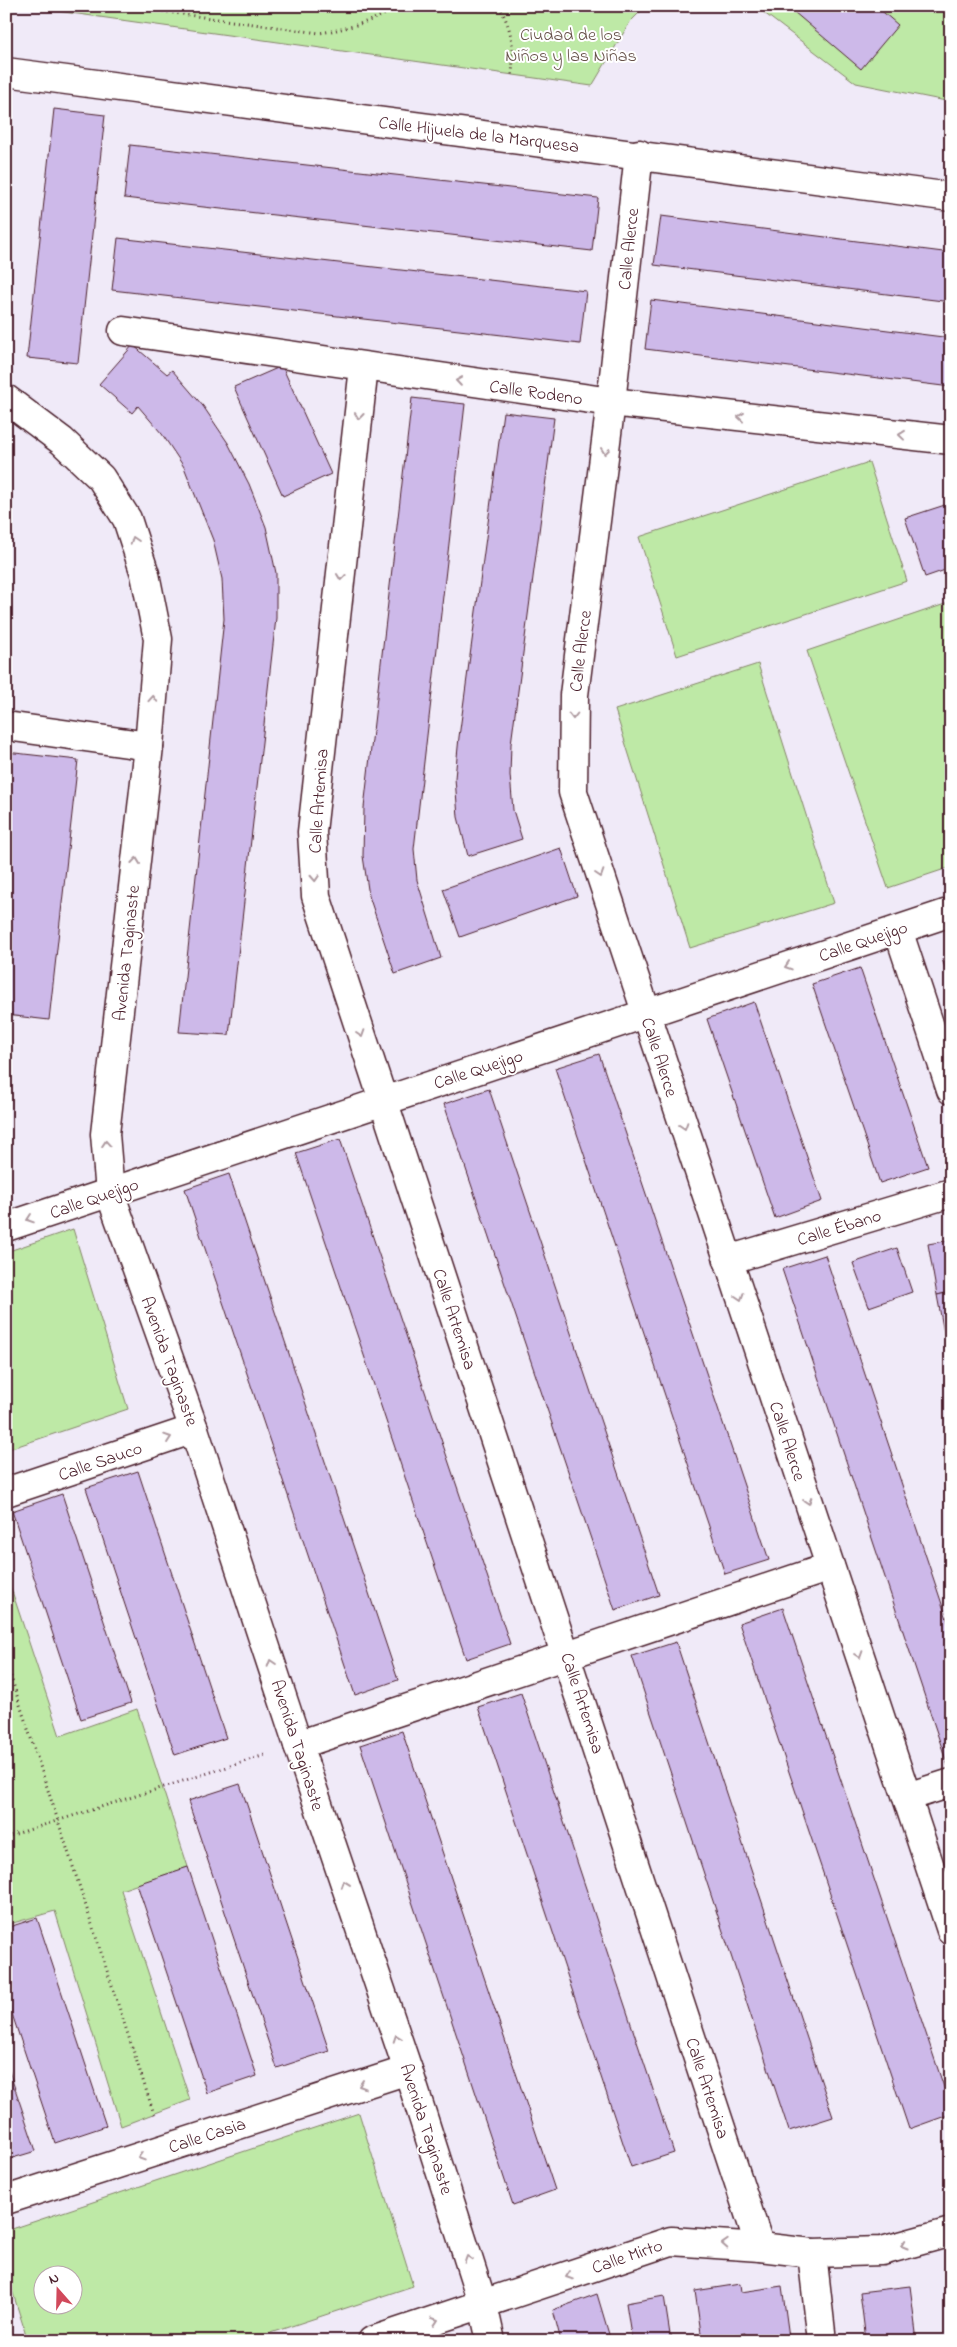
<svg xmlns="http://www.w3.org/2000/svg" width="957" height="2347" font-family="'Indie Flower',sans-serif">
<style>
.green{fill:#bee9a6;stroke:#848468;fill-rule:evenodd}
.building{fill:#cdb9e9;stroke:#4a1f2b}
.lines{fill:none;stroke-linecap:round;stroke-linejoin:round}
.minor-casing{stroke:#4a1f2b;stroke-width:31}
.path{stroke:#4a1f2b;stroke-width:3;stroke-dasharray:1 4;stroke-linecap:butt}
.minor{stroke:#fff;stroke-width:28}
.oneway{stroke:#ae9aa0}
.labels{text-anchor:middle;stroke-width:4;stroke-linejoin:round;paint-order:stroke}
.park-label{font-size:18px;fill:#67524a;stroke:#fff}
.street-label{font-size:18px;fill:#4a1f2b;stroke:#fff}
</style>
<rect width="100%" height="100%" fill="#f0eaf8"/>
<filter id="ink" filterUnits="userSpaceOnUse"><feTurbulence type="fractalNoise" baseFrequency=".02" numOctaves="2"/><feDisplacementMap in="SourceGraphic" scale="10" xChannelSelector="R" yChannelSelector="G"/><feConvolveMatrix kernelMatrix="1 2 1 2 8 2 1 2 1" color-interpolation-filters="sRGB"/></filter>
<g filter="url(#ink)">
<!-- green -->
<g class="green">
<path d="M21 6H646L630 22 592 86Z"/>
<path d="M755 6H951V102L856 83Z"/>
<path d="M869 462 907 581 677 656 639 537Z"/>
<path d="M951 602V867L888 888 807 651Z"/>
<path d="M758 664 834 903 690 948 615 710Z"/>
<path d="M73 1229 128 1409 6 1450V1252Z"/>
<path d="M6 1573 60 1736 137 1709 188 1867 121 1890 190 2100 121 2126 55 1911 6 1925Z"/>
<path d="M359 2113 413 2286 246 2341H28L6 2271V2231ZM72 2274V2304H42V2274Z"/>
</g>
<!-- building -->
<g class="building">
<path d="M787 6H876L898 25 861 69Z"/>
<path d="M54 109 105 115 78 363 27 358Z"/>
<path d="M130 145 598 198 592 251 124 198Z"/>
<path d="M661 216 951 253V302L654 265Z"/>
<path d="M118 238 586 291 580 344 112 290Z"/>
<path d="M651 300 951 338V387L645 349Z"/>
<path d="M133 345 167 374 172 370 203 406 228 443 249 484 266 527 276 573V618L229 1035 179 1032 224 619 222 579 213 540 184 467 162 434 138 406 132 413 99 384Z"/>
<path d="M282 366 331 474 283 496 234 387Z"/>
<path d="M412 398 465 404 414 849 417 880 441 958 395 974 369 896 363 856 364 808Z"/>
<path d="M503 412 554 418 511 744 510 775 513 810 522 839 468 856 458 817 455 778 459 737Z"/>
<path d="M951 503V568L925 577 905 518Z"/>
<path d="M6 752 78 760 49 1020 6 1015Z"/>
<path d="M561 848 577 896 460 937 443 889Z"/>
<path d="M951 956V985L942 959Z"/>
<path d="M860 968 928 1167 880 1183 812 984Z"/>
<path d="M754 1002 822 1201 775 1218 707 1019Z"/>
<path d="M599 1054 769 1560 725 1574 555 1068Z"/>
<path d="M489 1089 659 1595 615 1610 444 1104Z"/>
<path d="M340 1139 510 1644 466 1659 296 1153Z"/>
<path d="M229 1174 398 1680 355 1695 185 1189Z"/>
<path d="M951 1240V1292L937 1295 928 1244Z"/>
<path d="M897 1248 912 1292 869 1307 853 1263Z"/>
<path d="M825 1255 951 1631V1765L948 1766 782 1269Z"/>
<path d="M951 1292V1348L947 1349 937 1295Z"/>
<path d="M951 1348V1370L947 1349Z"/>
<path d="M138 1471 226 1738 175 1755 86 1488Z"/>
<path d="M62 1494 131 1703 81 1719 12 1511Z"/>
<path d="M783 1608 951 2108V2114L909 2129 739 1623Z"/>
<path d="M676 1642 833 2117 789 2131 632 1656Z"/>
<path d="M521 1693 674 2153 631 2167 478 1707Z"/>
<path d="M402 1731 555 2190 513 2205 360 1745Z"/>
<path d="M240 1784 329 2051 277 2068 188 1801Z"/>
<path d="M188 1867 257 2076 207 2093 137 1884Z"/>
<path d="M37 1918 106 2126 55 2143 6 1996V1928Z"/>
<path d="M6 2062 36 2151 6 2160Z"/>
<path d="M951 2263V2279L946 2265Z"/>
<path d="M740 2284 741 2292 782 2286 789 2337 746 2341 745 2333 702 2340 695 2291Z"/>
<path d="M910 2286 917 2341H866L860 2292Z"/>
<path d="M597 2294 611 2341H561L553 2310Z"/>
<path d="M664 2296 671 2341H632L626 2303Z"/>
</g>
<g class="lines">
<defs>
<g id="minor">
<path d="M6 72 951 197"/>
<path d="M639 154 611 402 574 695 573 792 951 1930"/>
<path d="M123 331 611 402 951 440"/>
<path d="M364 367 312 832 316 896 760 2247"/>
<path d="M6 399 62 441 101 478 127 519 145 574 158 639 149 746 105 1134 110 1193 194 1429 298 1745 408 2070 483 2305 491 2341"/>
<path d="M6 726 149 746"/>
<path d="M898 930 951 1090"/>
<path d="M6 1227 951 912"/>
<path d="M728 1260 951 1193"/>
<path d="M6 1492 194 1429"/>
<path d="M298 1745 830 1567"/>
<path d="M907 1797 951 1783"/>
<path d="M6 2200 408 2070"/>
<path d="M812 2253 822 2341"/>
<path d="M372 2341 671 2241 760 2247 812 2253 882 2251 951 2232"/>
</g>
</defs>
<!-- minor casing -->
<use href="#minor" class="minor-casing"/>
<!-- path -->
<g class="path">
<path d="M123 6 319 33C349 29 375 20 402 6"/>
<path d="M499 6C513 31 514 48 512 75"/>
<path d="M6 1662 155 2117"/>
<path d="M6 1837 265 1755"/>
</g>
<!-- minor -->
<use href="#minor" class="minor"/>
</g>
<!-- one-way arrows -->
<defs><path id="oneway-chevron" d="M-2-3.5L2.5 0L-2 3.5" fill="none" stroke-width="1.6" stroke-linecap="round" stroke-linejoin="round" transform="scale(1.25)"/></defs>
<g class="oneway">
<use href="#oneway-chevron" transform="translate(459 381) rotate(-172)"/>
<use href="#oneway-chevron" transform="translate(359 416) rotate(96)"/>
<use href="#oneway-chevron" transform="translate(741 417) rotate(-174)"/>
<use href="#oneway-chevron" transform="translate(902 435) rotate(-174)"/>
<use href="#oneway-chevron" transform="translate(605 451) rotate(97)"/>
<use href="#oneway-chevron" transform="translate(134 540) rotate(-108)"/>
<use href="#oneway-chevron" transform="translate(341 577) rotate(96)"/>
<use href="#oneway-chevron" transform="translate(153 699) rotate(-86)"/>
<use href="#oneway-chevron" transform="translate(573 716) rotate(90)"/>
<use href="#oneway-chevron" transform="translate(136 861) rotate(-84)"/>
<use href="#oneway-chevron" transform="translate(600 874) rotate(72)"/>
<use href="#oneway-chevron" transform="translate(315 878) rotate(87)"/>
<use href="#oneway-chevron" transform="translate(788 966) rotate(162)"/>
<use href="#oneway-chevron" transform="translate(361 1034) rotate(72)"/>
<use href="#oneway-chevron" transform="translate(684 1126) rotate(72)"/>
<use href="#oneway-chevron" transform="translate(106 1144) rotate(-94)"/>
<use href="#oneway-chevron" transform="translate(30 1219) rotate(161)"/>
<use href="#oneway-chevron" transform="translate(740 1297) rotate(72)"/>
<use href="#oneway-chevron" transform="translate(168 1438) rotate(-19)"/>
<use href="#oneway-chevron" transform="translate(808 1501) rotate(72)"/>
<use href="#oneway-chevron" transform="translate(859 1655) rotate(72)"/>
<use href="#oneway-chevron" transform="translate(271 1663) rotate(-108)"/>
<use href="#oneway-chevron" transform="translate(345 1884) rotate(-109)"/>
<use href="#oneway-chevron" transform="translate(397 2038) rotate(-109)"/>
<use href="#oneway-chevron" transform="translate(362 2085) rotate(162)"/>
<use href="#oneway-chevron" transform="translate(141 2157) rotate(162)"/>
<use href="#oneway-chevron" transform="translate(725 2244) rotate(-177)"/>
<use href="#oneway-chevron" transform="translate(904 2245) rotate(164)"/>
<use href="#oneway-chevron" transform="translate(468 2259) rotate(-108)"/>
<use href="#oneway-chevron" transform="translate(569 2276) rotate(161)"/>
<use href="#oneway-chevron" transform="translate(435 2321) rotate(-18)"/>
</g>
</g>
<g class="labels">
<!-- park labels -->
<g class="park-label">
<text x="571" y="40">Ciudad de los<tspan x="571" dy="21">Niños y las Niñas</tspan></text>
</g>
<!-- street labels -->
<g class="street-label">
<text transform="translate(479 134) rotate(7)" y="6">Calle Hijuela de la Marquesa</text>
<text transform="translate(628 249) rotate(-84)" y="6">Calle Alerce</text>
<text transform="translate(536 392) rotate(8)" y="6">Calle Rodeno</text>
<text transform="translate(580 651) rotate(-83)" y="6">Calle Alerce</text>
<text transform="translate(318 801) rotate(-86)" y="6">Calle Artemisa</text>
<text transform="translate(863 941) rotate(-19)" y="6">Calle Quejigo</text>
<text transform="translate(126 953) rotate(-84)" y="6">Avenida Taginaste</text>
<text transform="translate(660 1057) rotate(72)" y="6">Calle Alerce</text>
<text transform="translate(478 1069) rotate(-18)" y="6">Calle Quejigo</text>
<text transform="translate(94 1198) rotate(-19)" y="6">Calle Quejigo</text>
<text transform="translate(839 1227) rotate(-17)" y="6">Calle Ébano</text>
<text transform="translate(455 1319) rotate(72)" y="6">Calle Artemisa</text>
<text transform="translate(170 1361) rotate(70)" y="6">Avenida Taginaste</text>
<text transform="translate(788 1441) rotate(72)" y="6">Calle Alerce</text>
<text transform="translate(100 1461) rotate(-19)" y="6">Calle Sauco</text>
<text transform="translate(583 1703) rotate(72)" y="6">Calle Artemisa</text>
<text transform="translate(298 1745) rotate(72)" y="6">Avenida Taginaste</text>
<text transform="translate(708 2088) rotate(72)" y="6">Calle Artemisa</text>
<text transform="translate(427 2129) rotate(72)" y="6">Avenida Taginaste</text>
<text transform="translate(207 2135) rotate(-18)" y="6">Calle Casia</text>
<text transform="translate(627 2256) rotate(-19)" y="6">Calle Mirto</text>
</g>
</g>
<!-- margin -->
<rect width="957" height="2347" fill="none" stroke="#fff" stroke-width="25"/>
<rect x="12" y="12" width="932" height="2322" fill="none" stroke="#4a1f2b" stroke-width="2" filter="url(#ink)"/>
<!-- north arrow -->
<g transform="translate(58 2290) rotate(340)"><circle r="24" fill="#ffffff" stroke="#b7a5aa"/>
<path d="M0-4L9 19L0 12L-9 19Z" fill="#d1495b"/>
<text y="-8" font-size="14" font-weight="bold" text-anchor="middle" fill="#4a1f2b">N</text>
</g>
</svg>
